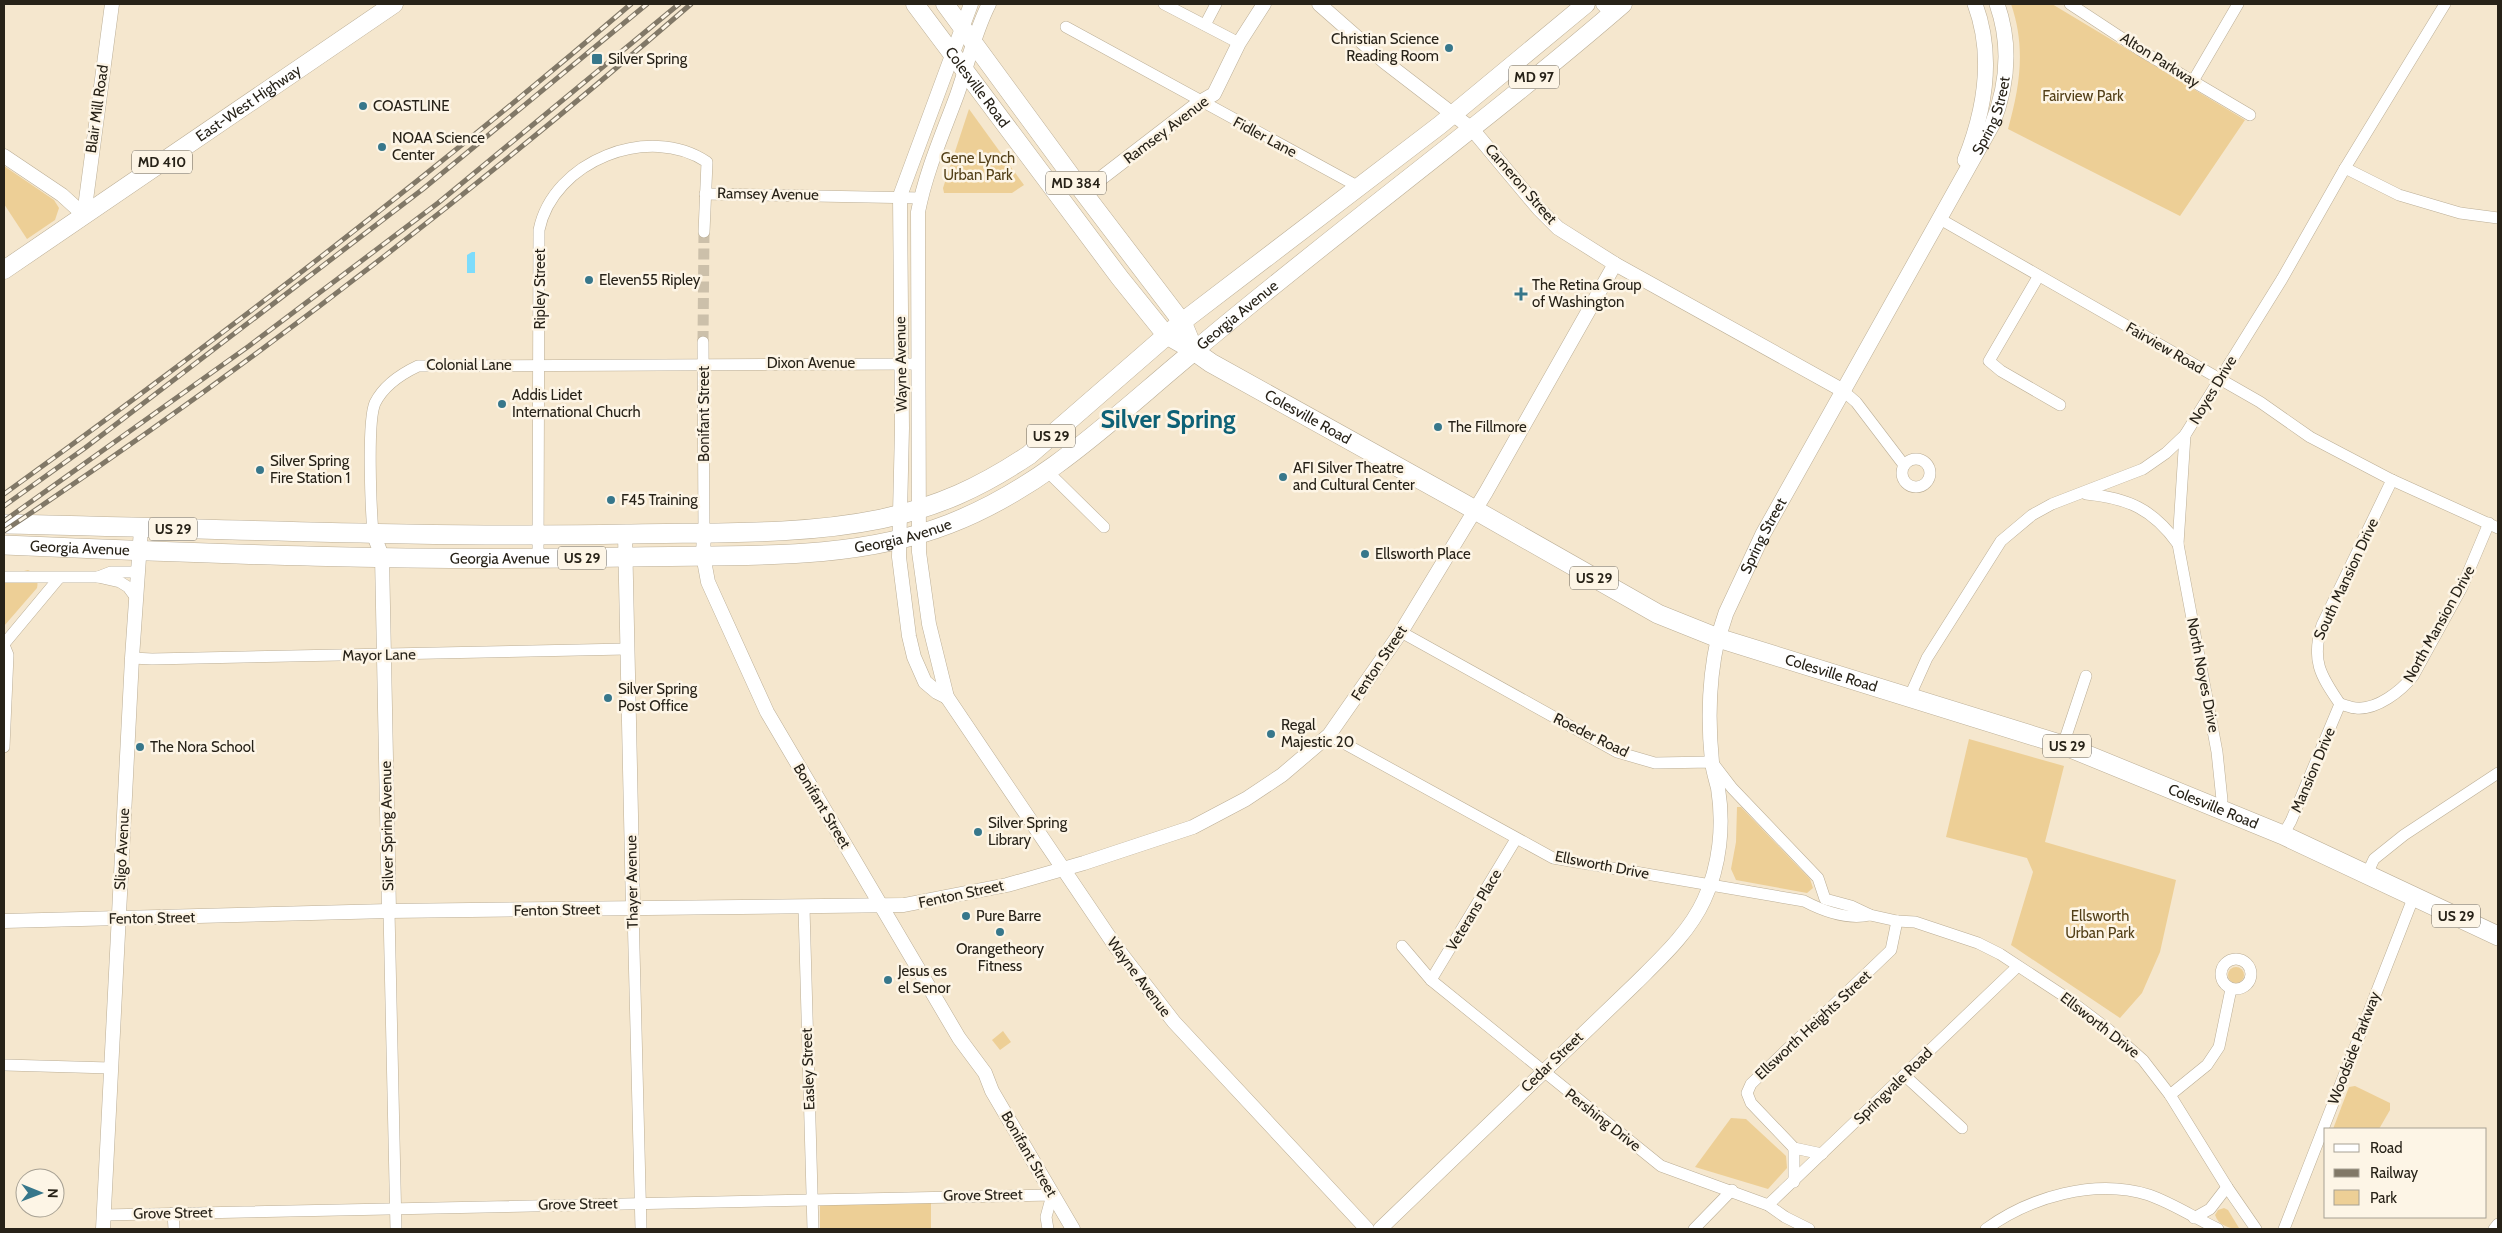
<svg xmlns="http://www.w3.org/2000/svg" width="2502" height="1233" font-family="Cabin,sans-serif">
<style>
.green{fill:#edcf96}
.water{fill:#7ddcfb}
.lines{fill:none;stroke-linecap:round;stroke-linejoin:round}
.minor-tunnel{stroke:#ccc0aa;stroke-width:11;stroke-dasharray:11 5.5;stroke-linecap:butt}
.minor-casing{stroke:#bbae96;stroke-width:12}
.tertiary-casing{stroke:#bbae96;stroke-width:15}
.secondary-casing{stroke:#bbae96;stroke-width:16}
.primary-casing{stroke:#bbae96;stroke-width:19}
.trunk-casing{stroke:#bbae96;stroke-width:20}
.minor{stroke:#fff;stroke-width:11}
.tertiary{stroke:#fff;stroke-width:14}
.secondary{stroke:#fff;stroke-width:15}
.primary{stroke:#fff;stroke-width:18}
.trunk{stroke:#fff;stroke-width:19}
.rail-casing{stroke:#817867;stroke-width:5}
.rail{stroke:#fdf5e6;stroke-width:3;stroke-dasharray:9;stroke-linecap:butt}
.poi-dot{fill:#37778b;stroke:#fdf5e6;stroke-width:2}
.labels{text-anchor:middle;stroke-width:5;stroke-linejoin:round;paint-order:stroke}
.shield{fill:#fdf5e6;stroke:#676156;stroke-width:1}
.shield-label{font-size:14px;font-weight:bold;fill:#272218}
.poi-label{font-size:15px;fill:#272218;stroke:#fdf5e6;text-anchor:start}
.street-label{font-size:15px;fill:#272218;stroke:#fdf5e6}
.park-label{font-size:15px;fill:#534018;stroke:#fdf5e6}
.town-label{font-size:25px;font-weight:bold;fill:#0d6176;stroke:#fdf5e6}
</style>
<rect width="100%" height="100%" fill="#f5e7ce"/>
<!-- green -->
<g class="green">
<path d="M2011 4H2052L2245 120 2180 216 2008 129C2020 86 2026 47 2011 4Z"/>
<path d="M969 109 1024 185 1012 193H944L943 188Z"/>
<path d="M4 166 54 200 59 208 55 220 27 239 4 204Z"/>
<path d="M28 570C35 573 39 580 37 588L4 626V576Z"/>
<path d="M1969 739 2064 766 2045 842 2176 880 2160 952 2142 993 2120 1018 2011 945 2033 872 2027 858 1946 837Z"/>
<path d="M1737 807H1741L1810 879 1813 888 1807 893 1736 880 1731 869 1736 842Z"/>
<circle cx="2236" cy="975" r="8"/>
<path d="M1003 1031 1011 1042 1000 1050 992 1040Z"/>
<path d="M2355 1086 2390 1103V1110L2379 1129H2333L2349 1087Z"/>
<path d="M1731 1118 1746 1119 1786 1156 1787 1168 1768 1189 1695 1167Z"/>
<path d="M931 1202V1229H820V1205Z"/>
<path d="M2224 1208 2228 1210 2239 1228 2236 1229C2226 1227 2219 1225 2215 1215L2218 1210Z"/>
</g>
<!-- water -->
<path class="water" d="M472 252H475V273H467V255Z"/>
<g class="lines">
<!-- minor-tunnel -->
<path class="minor-tunnel" d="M703 342 704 232"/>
<defs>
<g id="minor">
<path d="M1164 4 1239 43"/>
<path d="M2070 4 2140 50 2250 115"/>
<path d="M1205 25 1216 4"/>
<path d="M1066 27 1359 187"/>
<path d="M2193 81 2238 4"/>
<path d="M2345 168 2399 195 2460 213 2498 218"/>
<path d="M705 194 921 198"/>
<path d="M1940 219 2260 402 2310 437 2392 480 2498 528"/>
<path d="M2038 277 1989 361 2001 371 2060 405"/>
<path d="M703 342 704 533"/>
<path d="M1842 390 1856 402 1904 465"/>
<path d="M2185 435 2178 544 2217 752 2222 800 2220 807"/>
<circle cx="1916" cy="473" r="14"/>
<path d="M1048 472 1104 527"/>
<path d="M2086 494C2128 498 2153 509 2178 544"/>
<path d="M373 533C371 509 367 421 375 403 384 385 401 374 418 366L918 364"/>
<path d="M538 558 539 230C553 161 649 123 707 162L704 232"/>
<path d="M4 577H98L120 582 128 587 136 598"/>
<path d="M98 577 111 572H138"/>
<path d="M1401 632 1617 752 1655 763 1712 762 1732 788 1818 878 1825 899 1851 906 1870 915 1897 921 1915 922 1978 943 2000 954 2064 996 2109 1030 2143 1060 2170 1095 2227 1187 2256 1229"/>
<path d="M4 644 59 578"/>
<path d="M4 645 8 655 4 747"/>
<path d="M132 658 152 659 626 649"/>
<path d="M1909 698 1927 658 2001 541 2032 515 2052 504 2143 469 2166 453 2185 435 2282 279 2345 168 2445 4"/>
<path d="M2340 704C2345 705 2351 708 2356 708 2377 710 2401 691 2413 676L2462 587 2489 523"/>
<path d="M2340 704C2320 675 2311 660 2322 625L2392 480"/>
<path d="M1329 735 1553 858 1804 901C1823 911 1848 920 1870 915"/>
<path d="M2063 745 2086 676"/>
<path d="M2283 835 2291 821 2340 704"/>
<path d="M2367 874 2374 859 2404 835 2498 773"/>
<path d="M804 908 813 1229"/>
<path d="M633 909 641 1229"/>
<path d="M389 911 396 1229"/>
<path d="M1402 946 1431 980 1661 1166 1768 1205 1785 1217 1809 1229"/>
<circle cx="2236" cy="974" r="15"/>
<path d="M1431 980 1516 839"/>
<path d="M5 1065 110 1068"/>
<path d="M1904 1075 1962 1128"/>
<path d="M2170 1095 2207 1065 2219 1047 2231 989"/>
<path d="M1794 1148V1182"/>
<path d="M1822 1154 1794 1148 1751 1103 1747 1093 1751 1084 1891 950 1897 921"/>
<path d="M1768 1205 2017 967"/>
<path d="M173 1213 174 1229"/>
<path d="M104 1215 1052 1195 1046 1217 1048 1229"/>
<path d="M2194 1218 2210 1209 2227 1187"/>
<path d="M1694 1229 1732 1190"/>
<path d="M1986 1229C2030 1197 2095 1178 2149 1195 2172 1203 2195 1218 2218 1229"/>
<path d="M2284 1229 2414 896"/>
<path d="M2494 1229 2498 1224"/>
</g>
<g id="tertiary">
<path d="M989 4C974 33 968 64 957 95 943 133 926 171 918 212L919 552 929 624 947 697 1116 947 1174 1022 1367 1229"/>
<path d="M1319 4 1385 62 1472 129 1539 209 1558 228 1615 264 1842 390"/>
<path d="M1603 4 1612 13"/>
<path d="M4 156 62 195 84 215"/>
<path d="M1083 192 1200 102 1214 94 1239 43 1264 4"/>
<path d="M84 215 112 4"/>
<path d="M373 533 382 556 389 911"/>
<path d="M704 533 703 555 708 582 767 712 959 1038 985 1073 992 1091 1073 1229"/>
<path d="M625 534 633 909"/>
<path d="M947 697 937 692 925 682 914 657 909 636 899 557 902 428 900 196 971 4"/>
<path d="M4 921 389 911 904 905 1007 885 1084 863 1193 827 1246 799 1282 775 1329 735 1401 632 1486 492 1615 264"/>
<path d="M103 1229 132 658 141 529"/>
<path d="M1380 1229 1635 984C1660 959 1689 933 1704 900 1720 866 1724 825 1718 788 1716 780 1713 771 1712 762 1708 722 1709 677 1718 638"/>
</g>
<g id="secondary">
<path d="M1965 160C1985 110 1994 55 1975 4"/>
<path id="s1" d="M1718 638 1726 613 1763 534 1992 125C2008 85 2011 44 1997 4"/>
</g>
<g id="primary">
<path id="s2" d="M915 4 1120 278 1166 335 1194 351C1335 232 1484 124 1623 4"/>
<path d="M945 4 1083 192 1182 322 1440 125 1586 4"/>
<path id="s3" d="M4 270 394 4"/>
</g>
<g id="trunk">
<path id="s4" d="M4 524C211 528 418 538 626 534 710 532 798 536 881 519 938 507 981 487 1029 455L1182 322 1194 351 1211 363 1461 502 1658 614 1718 638 2063 745 2283 835 2498 936"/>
<path id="s5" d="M4 545C211 554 419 562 626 557 732 554 849 563 949 524 1047 486 1115 416 1194 351"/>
</g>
</defs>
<!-- minor casing -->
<use href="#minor" class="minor-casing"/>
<!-- tertiary casing -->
<use href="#tertiary" class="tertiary-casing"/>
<!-- secondary casing -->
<use href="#secondary" class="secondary-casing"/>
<!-- primary casing -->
<use href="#primary" class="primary-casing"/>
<!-- trunk casing -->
<use href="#trunk" class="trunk-casing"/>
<!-- minor -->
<use href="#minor" class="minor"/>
<!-- tertiary -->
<use href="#tertiary" class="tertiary"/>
<!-- secondary -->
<use href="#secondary" class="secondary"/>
<!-- primary -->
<use href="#primary" class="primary"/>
<!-- trunk -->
<use href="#trunk" class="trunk"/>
<defs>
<g id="rail">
<path d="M4 494C219 339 429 177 631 4"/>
<path d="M4 506 85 448 423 189 647 4"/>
<path d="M4 521 249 346 438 203 679 4"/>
<path d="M4 531C244 371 473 193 691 4"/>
</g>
</defs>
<!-- rail casing -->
<use href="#rail" class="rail-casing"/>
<!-- rail -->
<use href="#rail" class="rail"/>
</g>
<!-- markers -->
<g class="poi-dot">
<circle cx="1449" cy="48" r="5"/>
<rect x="591" y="53" width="12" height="12" rx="2.5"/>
<circle cx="363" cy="106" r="5"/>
<circle cx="382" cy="147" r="5"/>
<circle cx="589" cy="280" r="5"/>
<path d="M1518.5 286.5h5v5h5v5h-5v5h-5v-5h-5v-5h5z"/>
<circle cx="502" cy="404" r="5"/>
<circle cx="1438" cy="427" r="5"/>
<circle cx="260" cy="470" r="5"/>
<circle cx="1283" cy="477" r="5"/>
<circle cx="611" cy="500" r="5"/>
<circle cx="1365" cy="554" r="5"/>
<circle cx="608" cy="698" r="5"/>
<circle cx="1271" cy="734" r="5"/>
<circle cx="140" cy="747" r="5"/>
<circle cx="978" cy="832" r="5"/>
<circle cx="966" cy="916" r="5"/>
<circle cx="1000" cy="932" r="5"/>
<circle cx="888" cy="980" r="5"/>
</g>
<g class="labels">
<!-- shield labels -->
<g class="shield">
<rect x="1509" y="65.5" width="50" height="23" rx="4"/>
<rect x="132" y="150.5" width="60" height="23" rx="4"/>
<rect x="1046" y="171.5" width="60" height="23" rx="4"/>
<rect x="1027" y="424.5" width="48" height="23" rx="4"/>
<rect x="149" y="517.5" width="48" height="23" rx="4"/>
<rect x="558" y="546.5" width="48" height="23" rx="4"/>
<rect x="1570" y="566.5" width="48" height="23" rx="4"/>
<rect x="2043" y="734.5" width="48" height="23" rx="4"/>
<rect x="2432" y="904.5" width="48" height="23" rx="4"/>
</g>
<g class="shield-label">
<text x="1534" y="82">MD 97</text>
<text x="162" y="167">MD 410</text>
<text x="1076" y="188">MD 384</text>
<text x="1051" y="441">US 29</text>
<text x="173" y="534">US 29</text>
<text x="582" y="563">US 29</text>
<text x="1594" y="583">US 29</text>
<text x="2067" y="751">US 29</text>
<text x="2456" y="921">US 29</text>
</g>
<!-- poi labels -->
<g class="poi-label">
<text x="1439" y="44" text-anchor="end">Christian Science<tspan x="1439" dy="17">Reading Room</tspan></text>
<text x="608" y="64">Silver Spring</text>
<text x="373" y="111">COASTLINE</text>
<text x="392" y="143">NOAA Science<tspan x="392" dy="17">Center</tspan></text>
<text x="599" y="285">Eleven55 Ripley</text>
<text x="1532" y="290">The Retina Group<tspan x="1532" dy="17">of Washington</tspan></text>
<text x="512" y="400">Addis Lidet<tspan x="512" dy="17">International Chucrh</tspan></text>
<text x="1448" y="432">The Fillmore</text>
<text x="270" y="466">Silver Spring<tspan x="270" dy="17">Fire Station 1</tspan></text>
<text x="1293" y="473">AFI Silver Theatre<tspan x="1293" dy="17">and Cultural Center</tspan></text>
<text x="621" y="505">F45 Training</text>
<text x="1375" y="559">Ellsworth Place</text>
<text x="618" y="694">Silver Spring<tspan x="618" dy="17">Post Office</tspan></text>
<text x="1281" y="730">Regal<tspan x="1281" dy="17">Majestic 20</tspan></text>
<text x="150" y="752">The Nora School</text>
<text x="988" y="828">Silver Spring<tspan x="988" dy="17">Library</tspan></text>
<text x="976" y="921">Pure Barre</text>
<text x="1000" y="954" text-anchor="middle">Orangetheory<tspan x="1000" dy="17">Fitness</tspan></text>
<text x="898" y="976">Jesus es<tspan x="898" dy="17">el Senor</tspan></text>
</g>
<!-- street labels -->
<g class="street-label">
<text transform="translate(2160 60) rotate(32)" y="5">Alton Parkway</text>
<text dy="5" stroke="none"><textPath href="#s2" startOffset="104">Colesville Road</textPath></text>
<text dy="5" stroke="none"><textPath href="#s3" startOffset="296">East-West Highway</textPath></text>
<text transform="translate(97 109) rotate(-82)" y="5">Blair Mill Road</text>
<text dy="5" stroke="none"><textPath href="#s1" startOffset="591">Spring Street</textPath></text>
<text transform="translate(1166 130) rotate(-37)" y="5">Ramsey Avenue</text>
<text transform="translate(1265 137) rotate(28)" y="5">Fidler Lane</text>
<text transform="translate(1521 184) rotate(49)" y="5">Cameron Street</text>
<text transform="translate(768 194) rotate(1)" y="5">Ramsey Avenue</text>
<text transform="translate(540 289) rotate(-90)" y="5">Ripley Street</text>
<text dy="5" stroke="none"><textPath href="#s2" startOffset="504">Georgia Avenue</textPath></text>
<text transform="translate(2165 348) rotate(30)" y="5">Fairview Road</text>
<text x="811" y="368">Dixon Avenue</text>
<text transform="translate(901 364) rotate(-91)" y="5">Wayne Avenue</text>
<text x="469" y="370">Colonial Lane</text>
<text transform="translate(2213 390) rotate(-59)" y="5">Noyes Drive</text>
<text transform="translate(704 414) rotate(-90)" y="5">Bonifant Street</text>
<text dy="5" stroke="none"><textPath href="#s4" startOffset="1406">Colesville Road</textPath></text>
<text dy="5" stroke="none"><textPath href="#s5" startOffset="901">Georgia Avenue</textPath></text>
<text dy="5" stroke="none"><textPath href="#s1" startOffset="112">Spring Street</textPath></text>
<text dy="5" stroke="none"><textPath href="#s5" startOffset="76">Georgia Avenue</textPath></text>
<text dy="5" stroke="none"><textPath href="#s5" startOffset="496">Georgia Avenue</textPath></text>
<text transform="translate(2346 579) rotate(-65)" y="5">South Mansion Drive</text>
<text transform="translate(2439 624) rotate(-61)" y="5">North Mansion Drive</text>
<text transform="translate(379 655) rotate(-1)" y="5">Mayor Lane</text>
<text transform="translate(1379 663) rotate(-56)" y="5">Fenton Street</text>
<text dy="5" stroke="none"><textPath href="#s4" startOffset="1991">Colesville Road</textPath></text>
<text transform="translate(2203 675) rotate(79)" y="5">North Noyes Drive</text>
<text transform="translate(1591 735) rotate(26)" y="5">Roeder Road</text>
<text transform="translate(2313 770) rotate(-67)" y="5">Mansion Drive</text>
<text transform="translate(822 806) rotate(59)" y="5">Bonifant Street</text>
<text dy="5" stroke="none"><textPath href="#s4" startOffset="2396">Colesville Road</textPath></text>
<text transform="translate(387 826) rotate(-91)" y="5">Silver Spring Avenue</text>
<text transform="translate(122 849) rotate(-87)" y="5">Sligo Avenue</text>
<text transform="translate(1602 865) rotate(11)" y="5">Ellsworth Drive</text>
<text transform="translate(632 882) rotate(-91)" y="5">Thayer Avenue</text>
<text transform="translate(961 894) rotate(-12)" y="5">Fenton Street</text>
<text transform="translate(557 910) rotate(-1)" y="5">Fenton Street</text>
<text transform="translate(1474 910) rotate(-59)" y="5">Veterans Place</text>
<text transform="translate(152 918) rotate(-1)" y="5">Fenton Street</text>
<text transform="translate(1139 977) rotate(53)" y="5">Wayne Avenue</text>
<text transform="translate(1813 1025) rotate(-43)" y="5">Ellsworth Heights Street</text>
<text transform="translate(2100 1025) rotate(38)" y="5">Ellsworth Drive</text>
<text transform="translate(2354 1048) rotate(-69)" y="5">Woodside Parkway</text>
<text transform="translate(1552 1062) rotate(-44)" y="5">Cedar Street</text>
<text transform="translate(808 1069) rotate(-92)" y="5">Easley Street</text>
<text transform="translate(1893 1086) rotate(-44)" y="5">Springvale Road</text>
<text transform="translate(1603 1120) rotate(38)" y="5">Pershing Drive</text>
<text transform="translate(1029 1154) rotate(60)" y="5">Bonifant Street</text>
<text transform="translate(983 1195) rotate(-1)" y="5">Grove Street</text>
<text transform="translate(578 1204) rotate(-1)" y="5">Grove Street</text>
<text transform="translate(173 1213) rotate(-1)" y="5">Grove Street</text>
</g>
<!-- park labels -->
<g class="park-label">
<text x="2083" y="101">Fairview Park</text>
<text x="978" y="163">Gene Lynch<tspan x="978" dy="17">Urban Park</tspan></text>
<text x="2100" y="921">Ellsworth<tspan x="2100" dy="17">Urban Park</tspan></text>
</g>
<!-- town labels -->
<g class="town-label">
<text x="1168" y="428">Silver Spring</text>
</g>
</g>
<!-- border -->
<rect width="2502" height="1233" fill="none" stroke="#272218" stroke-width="10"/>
<!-- legend -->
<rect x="2324" y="1128" width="162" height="90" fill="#fdf5e6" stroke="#a7a194"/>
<rect x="2334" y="1144" width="25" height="8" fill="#ffffff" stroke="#a7a194"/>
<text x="2370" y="1153" font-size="15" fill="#272218">Road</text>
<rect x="2334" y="1169" width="25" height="8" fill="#817867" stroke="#a7a194"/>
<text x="2370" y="1178" font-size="15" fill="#272218">Railway</text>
<rect x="2334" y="1190" width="25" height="15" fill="#edcf96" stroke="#a7a194"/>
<text x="2370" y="1203" font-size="15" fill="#272218">Park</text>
<!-- north arrow -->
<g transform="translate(40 1193) rotate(91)"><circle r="24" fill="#fdf5e6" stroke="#a7a194"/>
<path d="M0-4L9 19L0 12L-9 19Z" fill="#37778b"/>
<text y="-8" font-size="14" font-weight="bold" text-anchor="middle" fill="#272218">N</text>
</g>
</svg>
